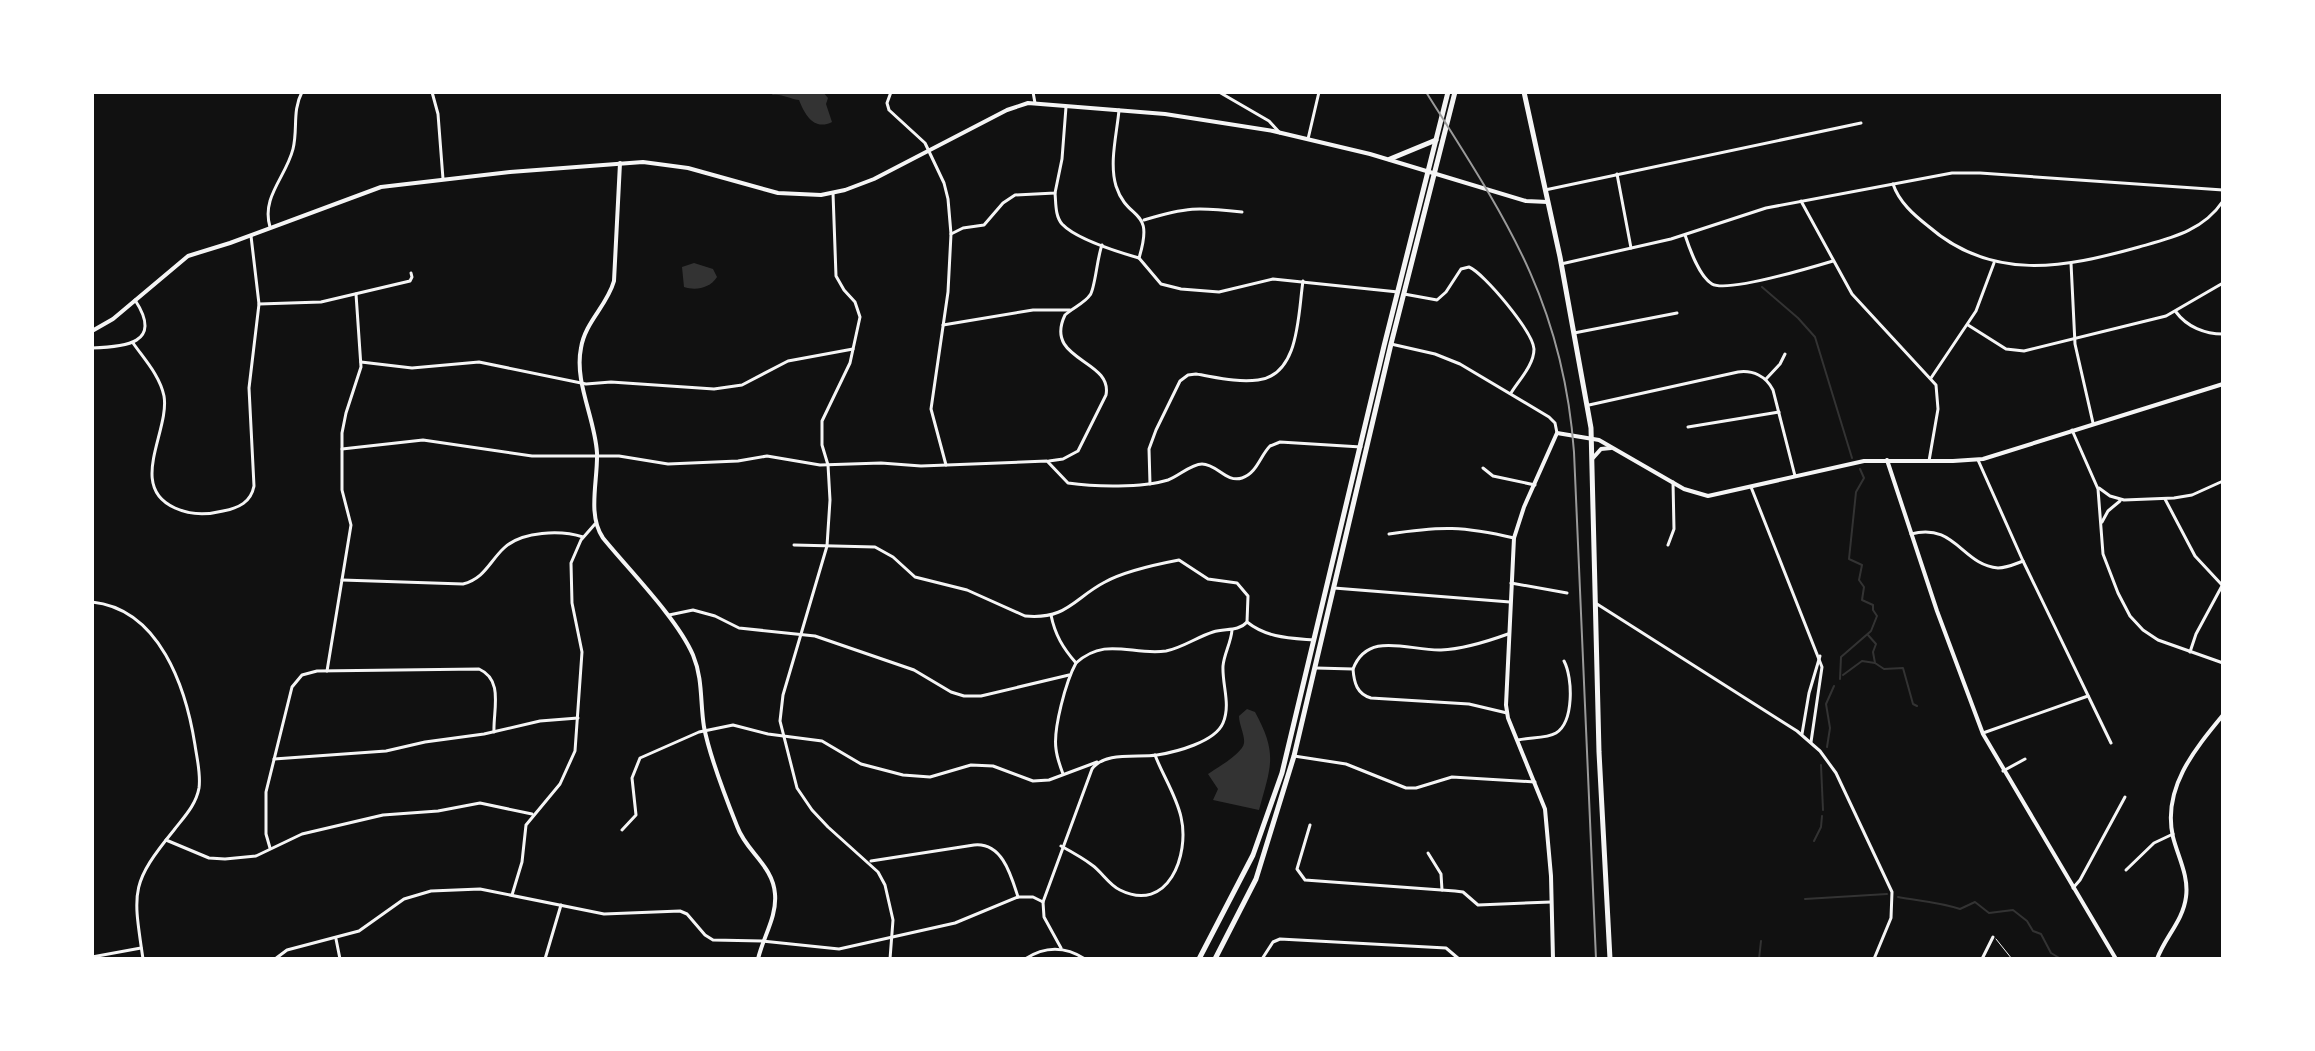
<svg xmlns="http://www.w3.org/2000/svg" width="2315" height="1051" font-family="'Exo 2',sans-serif">
<style>
.water{fill:#333}
.lines{fill:none;stroke-linecap:round;stroke-linejoin:round}
.stream{stroke:#333;stroke-width:2}
.service{stroke:#f5f5f5;stroke-width:1}
.minor{stroke:#f5f5f5;stroke-width:3}
.tertiary{stroke:#f5f5f5;stroke-width:4}
.secondary{stroke:#f5f5f5;stroke-width:4}
.primary{stroke:#f5f5f5;stroke-width:5}
.trunk{stroke:#f5f5f5;stroke-width:5}
.rail{stroke:#9a9a9a;stroke-width:2}
</style>
<rect width="100%" height="100%" fill="#111"/>
<!-- water -->
<g class="water">
<path d="M769 92H823L828 98 826 104 832 122C814 131 805 115 799 100 789 99 783 94 773 95Z"/>
<path d="M694 263 713 269 717 277C710 288 696 291 684 287L682 267Z"/>
<path d="M1247 709 1255 712C1278 754 1271 766 1259 810L1213 800 1218 789 1208 774C1217 768 1243 753 1244 743 1245 735 1239 725 1239 716Z"/>
</g>
<g class="lines">
<!-- stream -->
<g class="stream">
<path d="M1762 287 1798 318 1815 337 1852 458"/>
<path d="M1868 635 1876 644 1873 652 1875 663 1884 669 1903 668 1913 704 1917 706"/>
<path d="M1843 675 1862 661 1875 663"/>
<path d="M1840 679 1841 657 1871 631 1877 616 1873 610V605L1862 600 1864 587 1859 580 1862 565 1849 559 1856 492 1864 478 1860 469"/>
<path d="M1827 747 1830 728 1826 704 1834 686"/>
<path d="M1821 765 1823 810"/>
<path d="M1814 841 1821 827 1822 816"/>
<path d="M1898 897C1920 901 1940 902 1960 909L1975 902 1989 913 2013 910 2027 921 2033 931 2041 934 2051 953 2061 959"/>
<path d="M1805 899 1887 894"/>
<path d="M1759 959 1761 941"/>
</g>
<!-- service -->
<path class="service" d="M1996 939 2012 959"/>
<!-- minor -->
<g class="minor">
<path d="M432 92 438 114 443 179"/>
<path d="M891 92 887 103 889 110 925 143 944 183 948 199 951 234 948 292 931 409 946 465"/>
<path d="M1033 92 1035 103"/>
<path d="M1219 92 1269 121 1280 133"/>
<path d="M1308 139 1319 92"/>
<path d="M1617 174 1631 248"/>
<path d="M1893 184C1899 202 1914 215 1928 226 1992 282 2064 268 2139 247 2171 238 2203 231 2223 201"/>
<path d="M1545 190 1861 123"/>
<path d="M833 193 836 276 844 290 855 302 860 317 850 363 822 421V445L828 465 830 500 827 546 783 695 780 721 797 788 812 810 828 827 878 872 885 885 893 920 890 959"/>
<path d="M1055 193C1056 203 1055 216 1062 224 1077 240 1118 252 1139 258 1155 206 1128 223 1116 186 1109 163 1117 133 1119 110"/>
<path d="M1801 201 1852 294 1936 385 1938 409 1929 461"/>
<path d="M1144 220C1187 207 1197 207 1242 212"/>
<path d="M270 227C261 197 286 177 293 149 298 129 292 111 302 92"/>
<path d="M951 234 963 228 984 225 1003 203 1015 195 1055 193 1062 159 1066 107"/>
<path d="M1685 235C1690 250 1699 276 1712 284 1727 293 1813 267 1833 261"/>
<path d="M1139 258 1161 284 1181 289 1219 292 1273 279 1398 292"/>
<path d="M2071 263 2075 344 2093 423"/>
<path d="M1561 264 1671 239 1766 208 1952 173H1980L2223 190"/>
<path d="M1404 294 1437 300 1446 292 1461 269 1469 267C1484 273 1533 332 1534 349 1534 365 1519 380 1511 393"/>
<path d="M259 304 321 302 410 281 412 277 411 273"/>
<path d="M2176 312C2187 327 2205 334 2223 334"/>
<path d="M943 325 1033 310H1070"/>
<path d="M1968 325 2006 349 2024 351 2166 316 2223 283"/>
<path d="M1574 333 1677 313"/>
<path d="M133 343C145 360 160 376 164 396 170 431 127 487 175 508 190 515 207 515 223 511 239 508 251 502 254 486L249 388 259 304 251 236"/>
<path d="M1391 344 1435 354 1460 364 1549 417 1555 423 1557 433"/>
<path d="M92 348C124 347 164 344 135 300"/>
<path d="M361 362 412 368 479 362 586 384 611 382 714 389 742 385 788 361 853 349"/>
<path d="M1931 378 1976 311 1994 263"/>
<path d="M1766 379 1780 364 1785 354"/>
<path d="M1589 405 1738 372C1753 370 1766 376 1773 390L1795 476"/>
<path d="M1688 427 1779 412"/>
<path d="M2072 430 2098 489 2103 554 2118 593 2130 616 2143 630 2158 640 2223 663"/>
<path d="M342 449 423 440 532 456H619L668 464 738 461 767 456 820 465 881 463 921 466 1047 461 1068 483C1095 487 1142 488 1168 480 1179 476 1191 464 1202 464 1217 464 1226 483 1242 478 1257 473 1260 456 1270 446L1280 442 1361 447"/>
<path d="M1978 460 2023 561 2111 743"/>
<path d="M1049 461 1063 459 1078 451 1106 395C1113 359 1043 361 1065 315 1072 308 1085 303 1090 295 1095 289 1097 258 1102 245"/>
<path d="M1483 468 1493 476 1535 485"/>
<path d="M1150 484 1149 449 1156 430 1180 381 1188 375 1196 374C1215 377 1238 383 1258 380 1300 375 1298 313 1303 281"/>
<path d="M1751 487 1822 667 1811 742"/>
<path d="M2099 488 2110 496 2124 500 2174 498 2192 495 2223 481"/>
<path d="M2165 499 2195 556 2222 585"/>
<path d="M2102 522 2108 511 2120 501"/>
<path d="M1389 534C1441 526 1463 526 1514 538"/>
<path d="M1911 534C1955 522 1962 565 1998 568 2007 568 2015 564 2023 561"/>
<path d="M794 545 875 547 893 557 915 577 967 590 1025 616C1067 620 1074 598 1105 582 1123 572 1158 564 1179 560L1208 579 1237 583 1248 596 1247 622C1267 638 1290 638 1314 640"/>
<path d="M1668 545 1674 529 1673 482"/>
<path d="M342 580 463 584C485 578 489 562 504 548 522 531 561 530 583 537"/>
<path d="M1511 583 1567 593"/>
<path d="M1334 588 1510 602"/>
<path d="M92 602C160 609 186 688 195 745 197 759 201 774 199 788 196 805 184 817 174 830 130 884 133 891 143 959"/>
<path d="M1597 604 1797 731 1820 751 1836 773 1892 892 1891 918 1874 959"/>
<path d="M669 615 693 610 715 616 739 628 815 636 914 670 951 692 964 696H981L1069 675"/>
<path d="M1051 615C1055 635 1063 648 1076 663 1066 681 1053 729 1056 749 1057 758 1060 766 1063 774"/>
<path d="M2190 652 2196 634 2223 584"/>
<path d="M1076 663C1106 636 1132 656 1166 651 1182 648 1197 637 1213 632 1225 628 1238 632 1247 622"/>
<path d="M1316 668 1353 669C1354 683 1357 694 1371 698L1469 704 1507 713"/>
<path d="M1353 669C1368 630 1409 651 1441 650 1464 649 1486 642 1508 634"/>
<path d="M327 671 351 525 342 490V433L346 413 361 367 356 294"/>
<path d="M1983 733 2088 696"/>
<path d="M1802 734 1809 693 1820 656"/>
<path d="M1518 740C1529 737 1546 739 1556 733 1574 722 1573 678 1564 661"/>
<path d="M1294 756 1346 764 1406 788H1416L1452 777 1535 782"/>
<path d="M274 759 386 751 425 742 484 734 540 721 578 718"/>
<path d="M2003 771 2025 759"/>
<path d="M1310 825 1297 869 1305 880 1455 891 1463 892 1478 905 1551 902"/>
<path d="M622 830 636 815 632 778 640 758 699 732 733 725 768 734 822 741 861 764 903 775 930 777 971 765 993 766 1033 781 1049 780 1097 762"/>
<path d="M166 840 209 858 225 859 256 856 302 834 383 815 438 811 480 803 532 814"/>
<path d="M1061 846C1072 852 1083 858 1092 865 1102 872 1109 885 1120 890 1168 914 1190 855 1181 817 1176 795 1163 776 1155 755"/>
<path d="M270 848 266 834V792L292 687 302 675 317 671 479 669C504 680 493 710 494 732"/>
<path d="M1428 853 1441 874 1442 890"/>
<path d="M871 861 974 845C1002 842 1011 875 1018 897"/>
<path d="M2126 870 2154 843 2173 834"/>
<path d="M2073 888 2080 880 2125 797"/>
<path d="M512 895 522 862 526 825 560 784 575 751 582 652 572 603 571 563 581 540 595 524"/>
<path d="M336 939 340 959"/>
<path d="M1061 948 1044 917 1043 902 1092 769C1105 751 1137 758 1157 755 1176 752 1215 742 1223 723 1231 704 1222 685 1223 666 1224 654 1231 643 1232 630"/>
<path d="M92 957 141 948"/>
<path d="M275 959 287 950 359 931 404 899 431 891 480 889 604 914 680 911 687 914 705 935 713 940 762 941 839 949 955 923 1018 897H1033L1043 902"/>
<path d="M545 959 561 905"/>
<path d="M1025 959C1045 946 1065 946 1085 959"/>
<path d="M1262 959 1273 942 1280 939 1446 948 1459 959"/>
<path d="M1982 959 1993 937"/>
</g>
<!-- tertiary -->
<g class="tertiary">
<path d="M620 163 614 281C607 306 585 322 581 348 574 382 595 418 597 453 598 480 587 515 603 538 629 570 677 618 693 655 703 679 700 702 704 727 710 758 725 796 737 826 746 852 773 865 775 894 777 917 763 937 758 959"/>
<path d="M92 331 113 319 188 256 230 243 381 187 510 172 643 162 688 168 778 193 821 195 845 190 874 179 1007 110 1028 103 1165 114 1273 131 1370 154 1526 201 1548 202"/>
<path d="M1887 460 1937 611 1983 734 2116 959"/>
<path d="M1553 959 1551 876 1545 809 1508 718 1506 705 1514 538 1524 507 1557 433 1599 440 1684 489 1708 496 1864 461H1953L1983 459 2223 384"/>
</g>
<!-- secondary -->
<g class="secondary">
<path d="M1593 458 1601 449 1611 448"/>
<path d="M2157 959C2165 937 2183 921 2186 897 2189 876 2178 857 2173 837 2162 789 2194 750 2223 715"/>
</g>
<!-- primary -->
<path class="primary" d="M1524 92 1560 257 1591 428 1599 752 1610 959"/>
<!-- trunk -->
<g class="trunk">
<path d="M1390 159 1436 140"/>
<path d="M1199 959 1253 855 1282 773 1384 346 1448 92"/>
<path d="M1215 959 1256 879 1294 756 1391 344 1455 92"/>
</g>
<!-- rail -->
<path class="rail" d="M1426 92C1504 216 1563 300 1574 452L1596 959"/>
</g>
<!-- border -->
<rect width="2315" height="1051" fill="none" stroke="#ffffff" stroke-width="188"/>
</svg>
